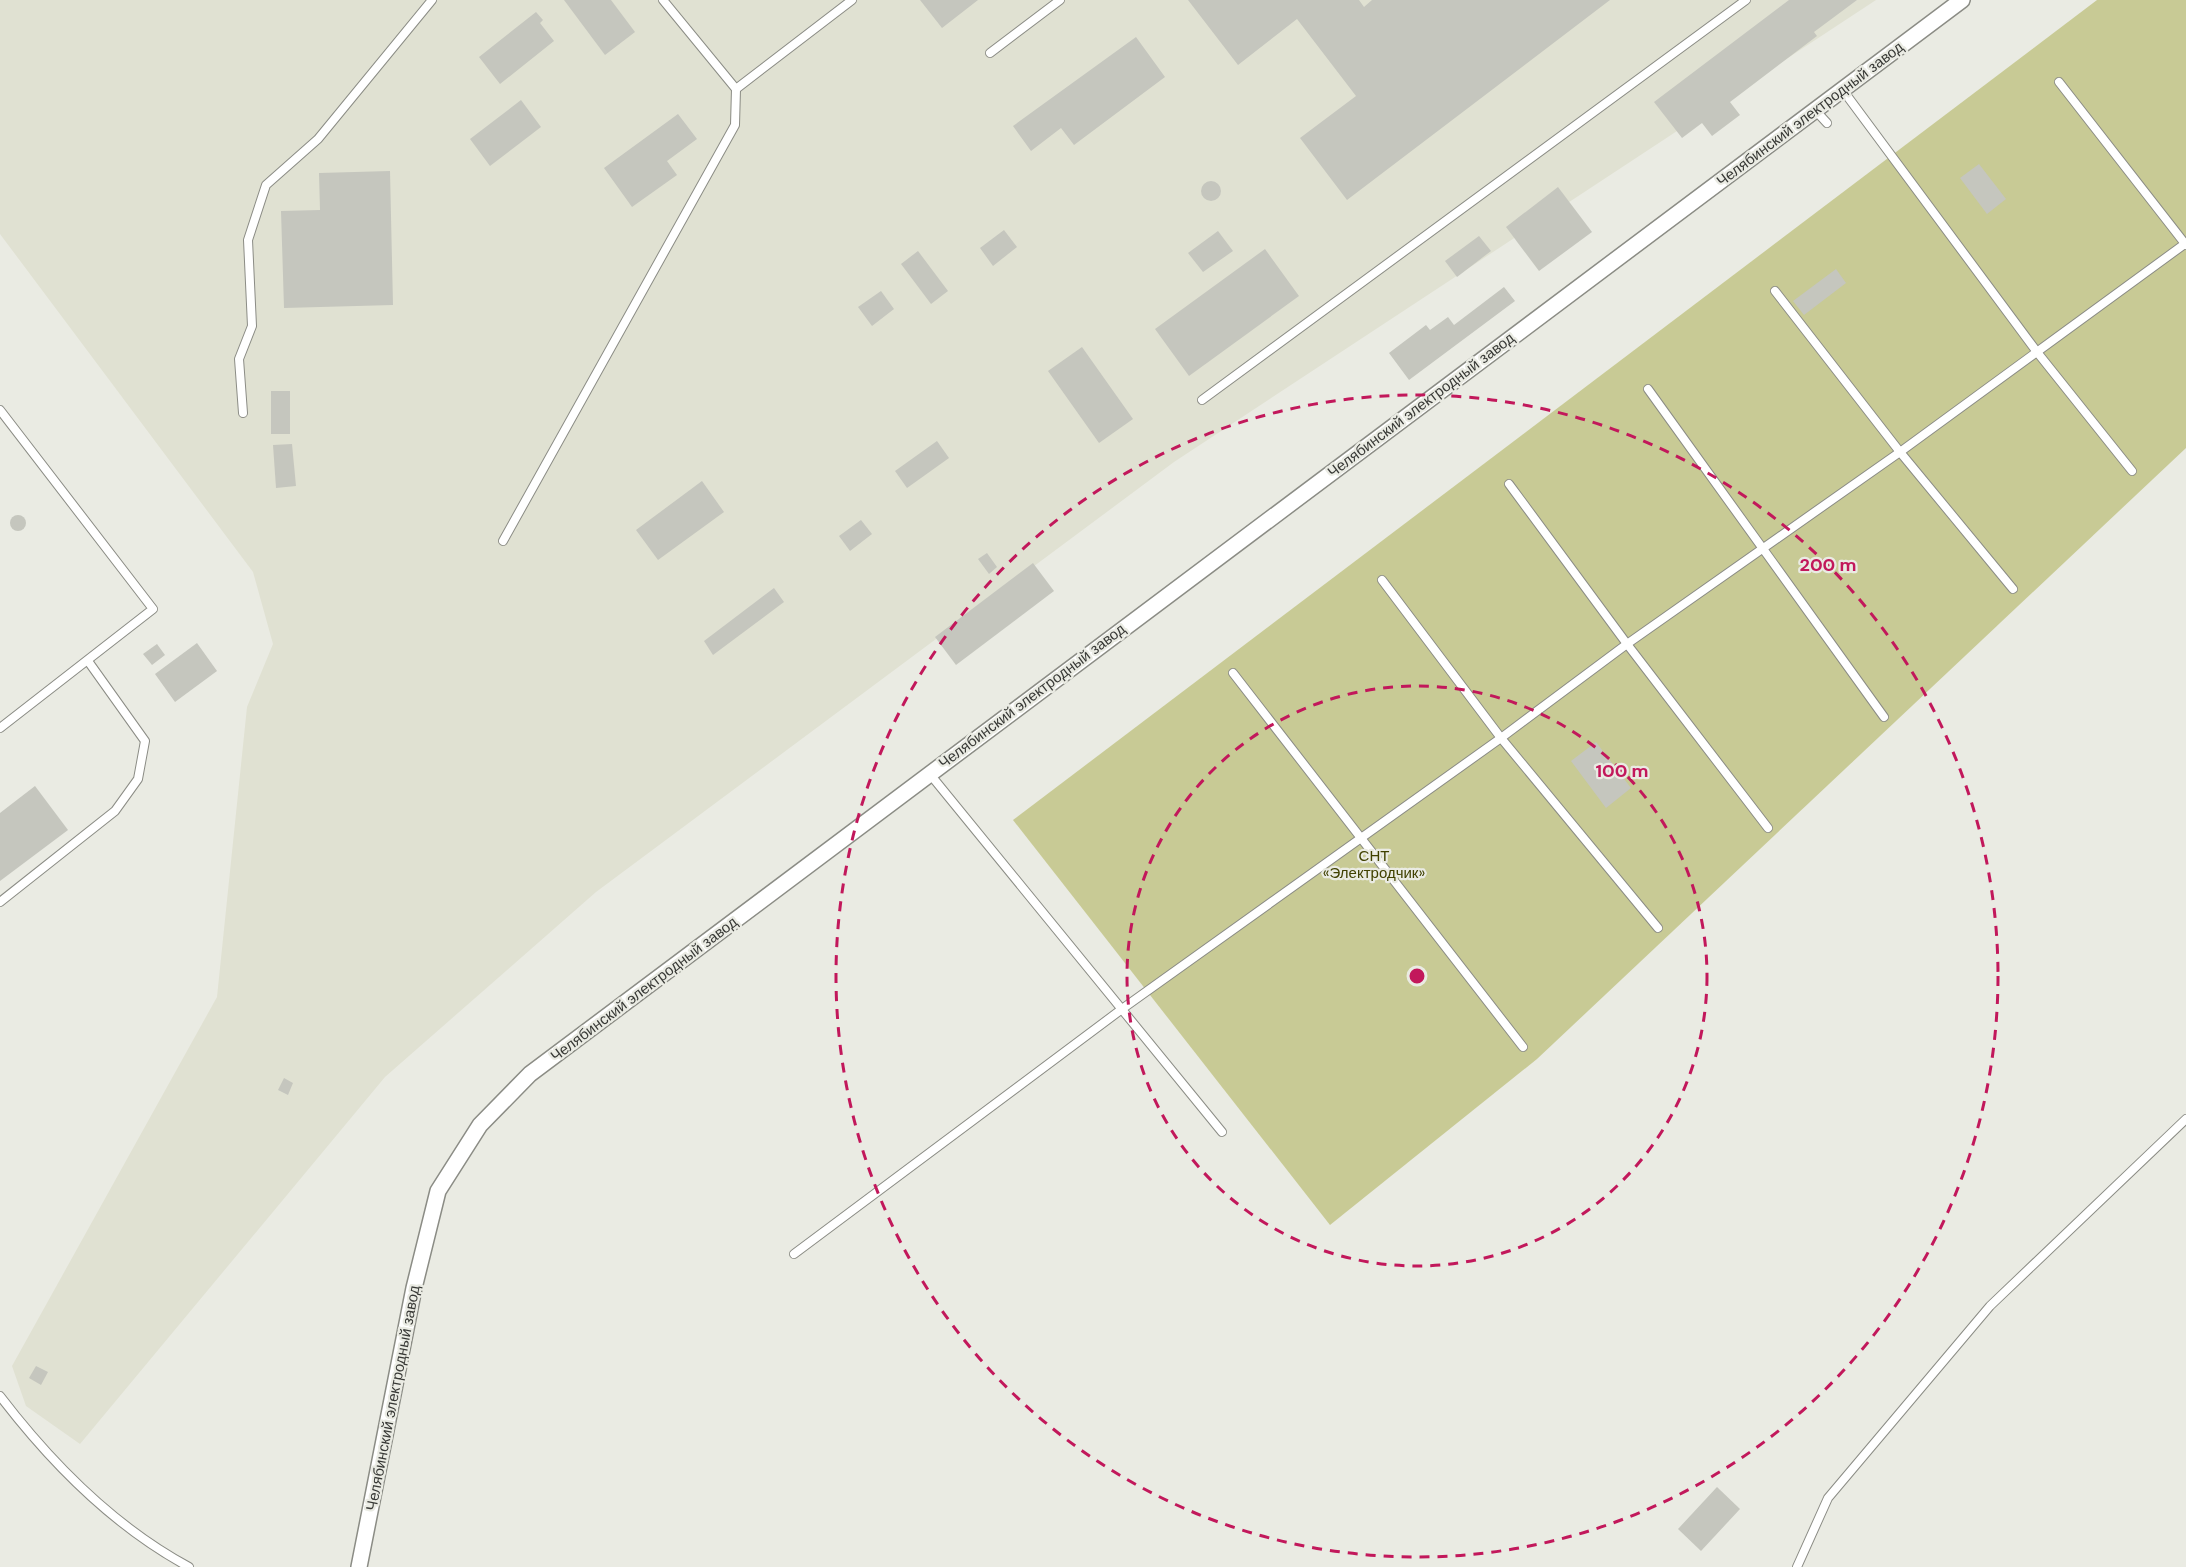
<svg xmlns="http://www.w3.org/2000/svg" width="2186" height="1567" font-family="'DM Sans',sans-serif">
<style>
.built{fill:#e0e1d2}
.green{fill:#c8ca95}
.building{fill:#c5c6be}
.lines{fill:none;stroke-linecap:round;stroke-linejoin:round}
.service-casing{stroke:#8b8c85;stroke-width:10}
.minor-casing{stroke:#8b8c85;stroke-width:18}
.service{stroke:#fff;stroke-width:8}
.minor{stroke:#fff;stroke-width:15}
.ring{fill:none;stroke:#c2185b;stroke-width:3;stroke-dasharray:10 8}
.labels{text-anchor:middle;stroke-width:4.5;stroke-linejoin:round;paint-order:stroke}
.street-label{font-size:15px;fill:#383936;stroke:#eaebe3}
.park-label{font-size:15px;fill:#404100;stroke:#eaebe3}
.centre{fill:#c2185b;stroke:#eaebe3;stroke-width:3}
.ring-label{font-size:18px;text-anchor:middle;font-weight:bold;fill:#c2185b;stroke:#eaebe3;stroke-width:4.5;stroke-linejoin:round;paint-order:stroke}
</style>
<rect width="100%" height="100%" fill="#eaebe3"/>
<!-- built -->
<path class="built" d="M0 0H1876L1174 462 596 892 385 1077 80 1444 26 1406 12 1366 217 997 247 707 273 644 253 572 0 234Z"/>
<!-- green -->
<path class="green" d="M2097 0H2186V448L1537 1059 1330 1225 1013 820Z"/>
<!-- building -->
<g class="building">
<path d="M564 0H611L635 32 605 55Z"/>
<path d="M920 0H978L942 28Z"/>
<path d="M1188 0H1359L1364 7 1372 0H1610L1347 200 1300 138 1356 96 1297 19 1238 65Z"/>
<path d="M1789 0H1857L1814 32 1817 36 1730 102 1740 115 1712 136 1702 123 1682 138 1654 102Z"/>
<path d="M536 12 543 20 540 23 554 41 500 84 479 57Z"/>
<path d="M1136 37 1165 77 1074 145 1061 128 1031 151 1013 126Z"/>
<path d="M521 100 541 127 490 166 470 139Z"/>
<path d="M678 114 697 139 667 161 677 175 632 207 604 168Z"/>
<path d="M1979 164 2006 199 1987 214 1960 178Z"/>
<path d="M390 171 393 305 284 308 281 211 320 210 319 173Z"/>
<circle cx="1211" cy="191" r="10"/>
<path d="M1558 187 1592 232 1539 271 1506 227Z"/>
<path d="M1004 230 1017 247 993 266 980 248Z"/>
<path d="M1218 231 1233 251 1203 272 1188 253Z"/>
<path d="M1479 236 1491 251 1457 277 1445 261Z"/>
<path d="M1265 249 1299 296 1189 376 1155 329Z"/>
<path d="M918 251 948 291 931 304 901 264Z"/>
<path d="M1836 269 1846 283 1804 315 1793 301Z"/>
<path d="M1504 287 1515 301 1409 380 1389 353 1426 325 1430 330 1448 317 1454 325Z"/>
<path d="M881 291 894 309 872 326 858 307Z"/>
<path d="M1082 347 1133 419 1099 443 1048 371Z"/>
<rect x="271" y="391" width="19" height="43"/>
<path d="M937 441 949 458 907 488 895 471Z"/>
<path d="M292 444 296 486 276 488 273 445Z"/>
<path d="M702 481 724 512 658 560 636 530Z"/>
<circle cx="18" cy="523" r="8"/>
<path d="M861 520 872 534 850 551 839 536Z"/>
<path d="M987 553 997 567 989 574 978 559Z"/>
<path d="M1033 563 1054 591 956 665 935 637Z"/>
<path d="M774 588 784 602 713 655 704 641Z"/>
<path d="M197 643 217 671 175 702 155 674Z"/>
<path d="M157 644 165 655 152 665 143 654Z"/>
<path d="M1596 742 1631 788 1606 808 1571 761Z"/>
<path d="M35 786 68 830 0 881V813Z"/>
<path d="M284 1078 293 1083 288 1095 278 1090Z"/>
<path d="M36 1366 48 1372 41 1385 29 1378Z"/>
<path d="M1717 1487 1740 1509 1701 1551 1678 1529Z"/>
</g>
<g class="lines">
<defs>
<g id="service">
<path d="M990 53 1060 0"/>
<path d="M2059 82 2186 245"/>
<path d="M736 89 852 0"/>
<path d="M1842 89 2037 352 2132 471"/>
<path d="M1815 110 1827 123"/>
<path d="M1775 291 1900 452 2013 589"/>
<path d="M1648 389 1884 717"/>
<path d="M1202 400 1746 0"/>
<path d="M0 410 153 609 0 728"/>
<path d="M243 413 239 359 252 326 248 240 266 185 318 139 432 0"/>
<path d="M1509 484 1627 644 1768 828"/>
<path d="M503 541 735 125 736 89 663 0"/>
<path d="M1382 580 1501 738 1658 928"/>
<path d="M1233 673 1523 1047"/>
<path d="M929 773 1222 1132"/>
<path d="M0 902 115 811 138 779 145 741 88 661"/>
<path d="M794 1254 1122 1009 1501 738 1627 644 1900 452 2186 243"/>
<path d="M0 1396C52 1464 113 1526 189 1567"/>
<path d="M1797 1567 1828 1498 1990 1306 2186 1119"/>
</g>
<path id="minor" d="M359 1567 414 1288 438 1191 480 1125 530 1074 1962 0"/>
</defs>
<!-- service casing -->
<use href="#service" class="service-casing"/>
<!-- minor casing -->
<use href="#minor" class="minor-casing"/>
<!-- service -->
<use href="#service" class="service"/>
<!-- minor -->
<use href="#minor" class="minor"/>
</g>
<!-- distance rings -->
<g class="ring">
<circle cx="1417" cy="976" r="290"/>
<circle cx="1417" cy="976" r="581"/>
</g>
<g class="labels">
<!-- street labels -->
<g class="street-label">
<text transform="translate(1810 114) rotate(-37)" y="5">Челябинский электродный завод</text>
<text transform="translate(1421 405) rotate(-37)" y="5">Челябинский электродный завод</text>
<text transform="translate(1032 696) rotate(-37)" y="5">Челябинский электродный завод</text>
<text transform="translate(644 989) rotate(-37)" y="5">Челябинский электродный завод</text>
<text transform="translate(393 1398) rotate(-79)" y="5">Челябинский электродный завод</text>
</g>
<!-- park labels -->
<g class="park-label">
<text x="1374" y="861">СНТ<tspan x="1374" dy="17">«Электродчик»</tspan></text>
</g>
</g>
<circle cx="1417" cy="976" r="9" class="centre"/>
<g class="ring-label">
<text x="1828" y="571">200 m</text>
<text x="1622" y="777">100 m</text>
</g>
</svg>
